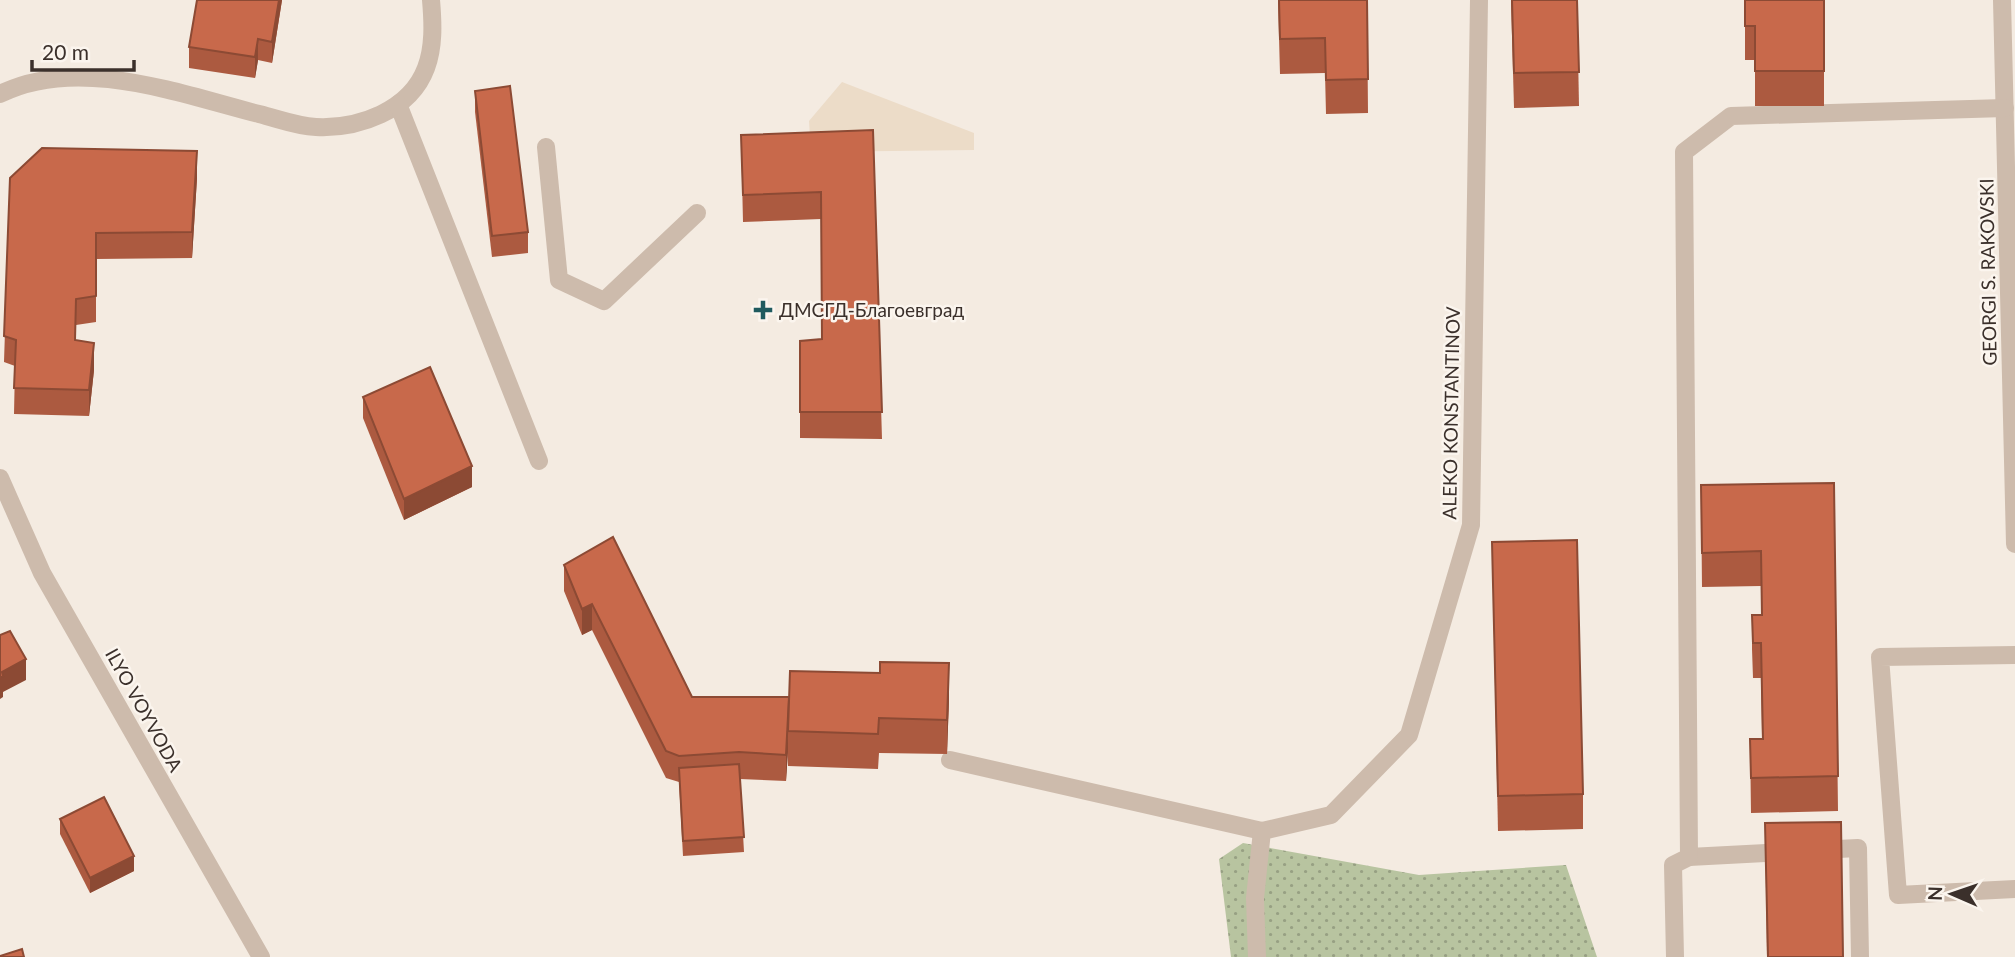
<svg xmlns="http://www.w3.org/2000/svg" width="2015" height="957" font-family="Lato,sans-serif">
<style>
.grass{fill:url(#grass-dots)}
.plaza{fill:#ecdcc8}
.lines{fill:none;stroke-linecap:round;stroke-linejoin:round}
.service{stroke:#cdbbac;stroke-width:18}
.minor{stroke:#cdbbac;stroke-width:18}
.wall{fill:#ac5a40}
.shaded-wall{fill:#8c4a34}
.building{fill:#c8694b;stroke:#8c4a34;stroke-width:2}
.poi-dot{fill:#1f5a5e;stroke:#fbf5ee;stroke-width:2.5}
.labels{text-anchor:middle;stroke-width:5;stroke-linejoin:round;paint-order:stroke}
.street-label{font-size:19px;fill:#3b302b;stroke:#fbf5ee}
.poi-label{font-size:19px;fill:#3b302b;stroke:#fbf5ee;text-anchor:start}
</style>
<defs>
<pattern id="grass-dots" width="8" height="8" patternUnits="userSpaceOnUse" patternTransform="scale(1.75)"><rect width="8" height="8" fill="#b8c4a0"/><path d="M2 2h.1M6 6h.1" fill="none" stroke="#97a083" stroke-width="1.8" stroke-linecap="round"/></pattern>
</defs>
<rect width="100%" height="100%" fill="#f4ebe1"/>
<!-- grass -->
<path class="grass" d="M1243 843 1419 875 1566 865 1597 957H1231L1219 859Z"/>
<!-- plaza -->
<path class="plaza" d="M842 82 974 133V150L811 152 809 121Z"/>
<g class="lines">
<!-- service -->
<g class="service">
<path d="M2002 0 2015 544"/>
<path d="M546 147 559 280 604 301 697 213"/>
<path d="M2015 655 1880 657 1898 895 2015 889"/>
<path d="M1818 850 1858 848 1860 957"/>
<path d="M1689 857 1786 852"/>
<path d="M1675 957 1673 865 1689 857 1684 152 1731 116 2005 108"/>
</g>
<!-- minor -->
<g class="minor">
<path d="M0 94C78 55 180 94 259 114 279 119 296 126 316 127 358 129 410 111 426 68 434 47 433 23 431 0"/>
<path d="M398 104 539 461"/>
<path d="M0 478 42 573 261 957"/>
<path d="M950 760 1262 831 1331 815 1409 735 1471 525 1479 0"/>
<path d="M1257 957 1255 898 1262 831"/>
</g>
</g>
<!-- wall -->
<g class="wall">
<path d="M197 0H282L272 63 258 60 255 78 189 68V47Z"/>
<path d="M1278 0H1367L1368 113 1326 114 1325 73 1280 74Z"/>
<path d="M1511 0H1577L1579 106 1514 108Z"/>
<path d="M1745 0H1824V106H1755V60H1745Z"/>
<path d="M475 91 528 232V253L492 257 475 112Z"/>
<path d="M873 130 882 439 800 438V341L822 339 821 219 743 222 741 135Z"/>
<path d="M10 178H197L192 258 96 259V322L76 325V340L94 370 89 416 14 414 15 366 4 362Z"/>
<path d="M363 397 472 487 404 520 363 418Z"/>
<path d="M1834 483 1838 811 1751 813 1750 739H1762L1761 678H1753L1752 649V615H1762L1761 586 1702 587 1701 485Z"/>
<path d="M1492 542 1583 794V829L1498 831Z"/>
<path d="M564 565 692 697 949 698 947 754 879 753 878 769 788 766V751L786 781 740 779 744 852 683 856 679 782 666 778 592 630 582 635 564 591Z"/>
<path d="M60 819 134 871 90 893 60 834Z"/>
<path d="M1765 823 1843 957H1767Z"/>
</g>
<!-- shaded-wall -->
<g class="shaded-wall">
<path d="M279 0H282L272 63V42Z"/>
<path d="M258 39V60L255 78V57Z"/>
<path d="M197 151V178L192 258V232Z"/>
<path d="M94 343V370L89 416V390Z"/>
<path d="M472 466V487L404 520V499Z"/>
<path d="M592 604V630L582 635V609Z"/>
<path d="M26 659V680L3 692V697L0 699V678L2 672Z"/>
<path d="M949 663V698L947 754V720Z"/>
<path d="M788 731V751L786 781V755Z"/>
<path d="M134 856V871L90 893V878Z"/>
</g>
<!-- building -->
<g class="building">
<path d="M197 0H279L272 42 258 39 255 57 189 47Z"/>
<path d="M1279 0H1367L1368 79 1326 80 1325 38 1280 39Z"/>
<path d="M1512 0H1577L1579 72 1514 73Z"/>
<path d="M1745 0H1824V71H1755V26H1745Z"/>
<path d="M510 86 528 232 492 236 475 91Z"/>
<path d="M873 130 882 412H800V341L822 339 821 192 743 195 741 135Z"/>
<path d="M42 148 197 151 192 232 96 233V296L76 299 75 340 94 343 89 390 14 388 16 340 4 336 10 178Z"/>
<path d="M430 367 472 466 404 499 363 397Z"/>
<path d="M1834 483 1838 776 1751 778 1750 739H1763L1761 643H1753L1752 615H1762L1761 551 1702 553 1701 485Z"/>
<path d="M613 537 692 697H789L786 755 739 752 679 756 666 751 592 604 582 609 564 565Z"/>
<path d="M1577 540 1583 794 1498 796 1492 542Z"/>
<path d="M10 631 26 659 2 672 3 676 0 678V635Z"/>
<path d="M880 662 949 663 947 720 879 718 878 734 788 731 790 671 880 673Z"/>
<path d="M739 764 744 837 683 841 679 768Z"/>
<path d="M104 797 134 856 90 878 60 819Z"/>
<path d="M1841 822 1843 957H1768L1765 823Z"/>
<path d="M22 949 24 957H0V956Z"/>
</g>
<!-- markers -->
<path class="poi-dot" d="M759.5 299.5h7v7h7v7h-7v7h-7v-7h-7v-7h7z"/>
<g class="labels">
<!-- street labels -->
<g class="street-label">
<text transform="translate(1988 272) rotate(-91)" y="7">GEORGI S. RAKOVSKI</text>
<text transform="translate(1451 413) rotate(-89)" y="7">ALEKO KONSTANTINOV</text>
<text transform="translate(144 710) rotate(61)" y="7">ILYO VOYVODA</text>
</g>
<!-- poi labels -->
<g class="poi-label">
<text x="779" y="317">ДМСГД-Благоевград</text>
</g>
</g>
<!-- north arrow -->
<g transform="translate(1952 894) rotate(272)" stroke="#fbf5ee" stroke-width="5" paint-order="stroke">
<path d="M0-5L12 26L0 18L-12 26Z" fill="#3b302b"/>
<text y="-10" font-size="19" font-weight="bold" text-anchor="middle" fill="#3b302b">N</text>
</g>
<!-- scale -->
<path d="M32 60v10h102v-10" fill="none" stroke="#3b302b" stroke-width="3.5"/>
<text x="42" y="60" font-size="21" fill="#3b302b" stroke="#fbf5ee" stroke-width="5" paint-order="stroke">20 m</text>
</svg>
